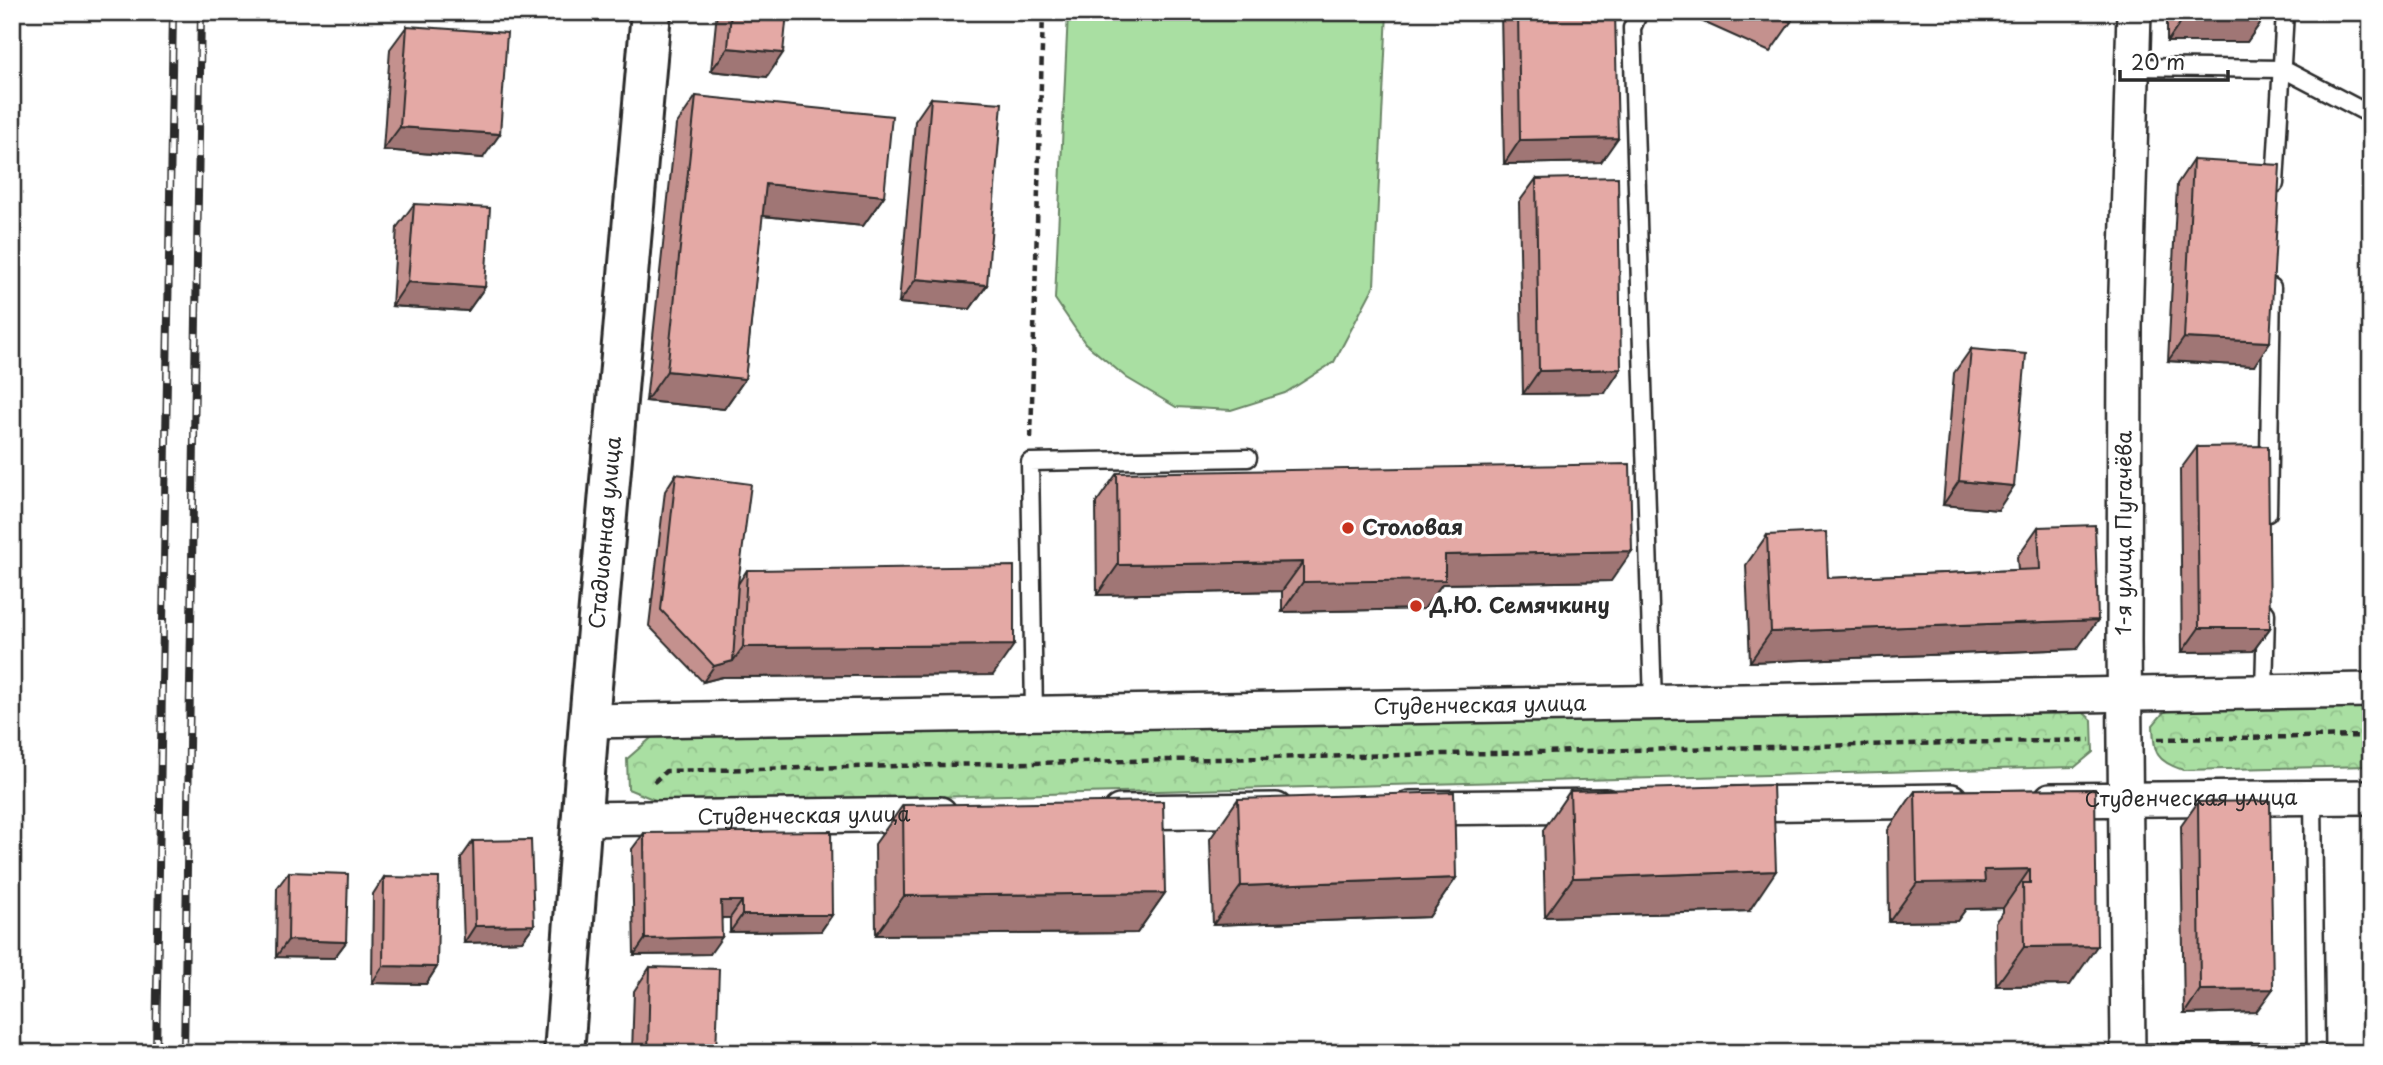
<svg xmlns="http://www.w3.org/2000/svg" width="2383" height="1065" font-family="'Playpen Sans',sans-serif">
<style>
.park{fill:url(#park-crowns);stroke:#6a8566;stroke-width:2}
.pitch{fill:#a9dfa2;stroke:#6a8566;stroke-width:2}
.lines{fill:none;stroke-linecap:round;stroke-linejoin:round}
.lane-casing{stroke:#2b2b2b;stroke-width:21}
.street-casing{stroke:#2b2b2b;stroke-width:38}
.secondary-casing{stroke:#2b2b2b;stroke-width:44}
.path{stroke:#2b2b2b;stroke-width:4.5;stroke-dasharray:7 5;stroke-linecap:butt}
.lane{stroke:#fff;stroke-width:16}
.street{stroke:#fff;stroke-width:33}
.secondary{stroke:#fff;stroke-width:38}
.rail-casing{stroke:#2b2b2b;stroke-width:8}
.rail{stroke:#fff;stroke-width:5;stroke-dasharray:16;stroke-linecap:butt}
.wall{fill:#c4918e;stroke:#2b2b2b;stroke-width:2}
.shaded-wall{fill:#a07674;stroke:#2b2b2b;stroke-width:2}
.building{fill:#e4a9a5;stroke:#2b2b2b;stroke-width:2}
.poi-dot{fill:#c8321e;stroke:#fff;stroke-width:2.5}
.labels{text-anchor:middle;stroke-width:7;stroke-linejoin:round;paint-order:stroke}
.poi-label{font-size:21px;font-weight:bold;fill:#2b2b2b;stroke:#fff;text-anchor:start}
.street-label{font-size:21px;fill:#2b2b2b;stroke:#fff}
</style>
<defs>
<pattern id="park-crowns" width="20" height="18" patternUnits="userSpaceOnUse" patternTransform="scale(1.75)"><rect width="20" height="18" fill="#a9dfa2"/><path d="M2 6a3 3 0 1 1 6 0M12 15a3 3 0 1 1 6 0" fill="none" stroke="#92c08c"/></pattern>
</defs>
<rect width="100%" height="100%" fill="#fff"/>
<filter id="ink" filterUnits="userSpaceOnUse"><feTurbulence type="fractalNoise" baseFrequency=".0143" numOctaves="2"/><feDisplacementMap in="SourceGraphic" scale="14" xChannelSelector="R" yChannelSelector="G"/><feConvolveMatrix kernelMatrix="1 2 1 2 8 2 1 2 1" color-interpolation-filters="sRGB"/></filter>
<g filter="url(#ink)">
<!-- park -->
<g class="park">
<path d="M2371 703V766L2183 770C2156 761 2154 754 2153 725L2164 712 2187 706Z"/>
<path d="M2073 704 2092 720 2093 752 2075 767 665 804 628 789 627 759 658 732Z"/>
</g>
<!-- pitch -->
<path class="pitch" d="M1068 12H1387L1374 286 1334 362 1285 393 1231 410 1176 407 1127 378 1085 343 1055 299Z"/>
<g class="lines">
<defs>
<g id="lane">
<path d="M1639 12 1632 28 1653 703"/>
<path d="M2134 67 2283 69 2371 115"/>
<path d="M2275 184 2285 12"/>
<path d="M2268 513 2272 287"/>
<path d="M2264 692 2266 613"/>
<path d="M1034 714 1030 462 1248 458"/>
<path d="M2143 1053 2316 1052 2313 797"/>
</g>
<g id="street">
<path id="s1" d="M589 721 2371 690"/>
<path id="s2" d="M2051 800 2371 797"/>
<path d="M1729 804 1951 801"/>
<path d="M1410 808 1605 806"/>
<path d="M1120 812 1276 810"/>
<path id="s3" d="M582 819 940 814"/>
<path id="s4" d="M2128 1053 2124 642 2125 326 2134 12"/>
</g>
<g id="secondary">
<path id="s5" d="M564 1053 589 721 651 12"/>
</g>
</defs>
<!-- lane casing -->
<use href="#lane" class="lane-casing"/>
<!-- street casing -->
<use href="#street" class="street-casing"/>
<!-- secondary casing -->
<use href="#secondary" class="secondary-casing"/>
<!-- path -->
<g class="path">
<path d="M1031 438 1043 12"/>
<path d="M2158 739 2371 736"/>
<path d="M654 782 666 771 2090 740"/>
</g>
<!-- lane -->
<use href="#lane" class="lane"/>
<!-- street -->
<use href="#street" class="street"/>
<!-- secondary -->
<use href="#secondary" class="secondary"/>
<defs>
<g id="rail">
<path d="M156 1053 173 12"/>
<path d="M184 1053 201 12"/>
</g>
</defs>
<!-- rail casing -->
<use href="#rail" class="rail-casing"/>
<!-- rail -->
<use href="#rail" class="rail"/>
</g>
<!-- wall -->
<g class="wall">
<path d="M717 12H787L767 77 711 71Z"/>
<path d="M1501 12H1615L1601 162 1504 164Z"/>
<path d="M1681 12H1795L1791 22 1770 52Z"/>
<path d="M2167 12H2268L2247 42H2167Z"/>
<path d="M407 26 483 158 383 150 390 49Z"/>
<path d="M696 96 884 196 863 226 762 216 745 379 724 409 646 401 676 125Z"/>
<path d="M931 98 987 285 970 309 899 303 915 121Z"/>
<path d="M2193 160 2254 366 2168 361 2177 184Z"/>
<path d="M1536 179 1605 393 1523 394 1519 202Z"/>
<path d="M414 204 485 287 468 311 392 306 397 227Z"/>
<path d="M1971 349 1998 510 1943 505 1954 373Z"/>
<path d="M2371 432V624H2363L2365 441Z"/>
<path d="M2197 447 2270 628 2253 651 2182 652 2180 470Z"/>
<path d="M1117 473 1611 581 1442 584 1424 609 1282 612V591L1097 595 1096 503Z"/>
<path d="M676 474 738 584 747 570 993 675 722 677 703 682 649 626 665 491Z"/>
<path d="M2038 527 2077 649 1750 662 1746 565 1767 535 1828 578 2018 570 2017 557Z"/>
<path d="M2095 789 2070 985 1996 986 1995 922 2003 912V908L1966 909 1957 921 1889 922 1888 830 1915 791Z"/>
<path d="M1570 791 1749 911 1545 917 1543 830Z"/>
<path d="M1238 799 1456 878 1429 917 1213 925 1210 839Z"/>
<path d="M2198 802 2256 1012 2184 1014 2181 826Z"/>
<path d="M903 805 1165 893 1137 933 876 935 875 844Z"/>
<path d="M644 833 832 915 821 931 730 932V918H722L710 954 634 955 632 849Z"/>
<path d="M473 841 534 925 522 941 464 943 461 858Z"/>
<path d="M289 872 346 942 334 958 276 957 277 888Z"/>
<path d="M384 877 437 967 426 984 372 983 373 894Z"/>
<path d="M650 967 716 1053H632L634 991Z"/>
</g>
<!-- shaded-wall -->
<g class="shaded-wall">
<path d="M2188 12H2268L2247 42H2167Z"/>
<path d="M728 48 783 53 767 77 711 71Z"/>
<path d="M400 127 500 134 483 158 383 150Z"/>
<path d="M1618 138 1601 162 1504 164 1520 140Z"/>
<path d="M766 184 884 196 863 226 745 214Z"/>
<path d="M916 279 987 285 970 309 899 303Z"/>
<path d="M408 282 485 287 468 311 392 306Z"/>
<path d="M2184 338 2270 342 2254 366 2168 361Z"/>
<path d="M1621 369 1605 393 1523 394 1539 371Z"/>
<path d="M667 371 745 379 724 409 646 401Z"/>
<path d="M1959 481 2014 486 1998 510 1943 505Z"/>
<path d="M1632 551 1611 581 1442 584 1424 609 1282 612 1303 582 1445 555Z"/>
<path d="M1303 562 1282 591 1097 595 1118 565Z"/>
<path d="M2371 613V624H2363Z"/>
<path d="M2098 620 2077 649 1750 662 1771 632Z"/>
<path d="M2199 628H2270L2253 651 2182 652Z"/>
<path d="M1014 645 993 675 722 677 703 682 714 666 733 661 743 647Z"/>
<path d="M2030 869 2003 908 1966 909 1957 921 1889 922 1917 883 1984 870Z"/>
<path d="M1776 871 1749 911 1545 917 1573 878Z"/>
<path d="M1456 878 1429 917 1213 925 1241 886Z"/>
<path d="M1165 893 1137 933 876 935 904 896Z"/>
<path d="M721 901H742L730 918H710Z"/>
<path d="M742 915H832L821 931 730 932Z"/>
<path d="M534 925 522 941 464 943 475 926Z"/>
<path d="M722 937 710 954 634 955 645 939Z"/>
<path d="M288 940 346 942 334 958 276 957Z"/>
<path d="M2097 946 2070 985 1996 986 2024 947Z"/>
<path d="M383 966 437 967 426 984 372 983Z"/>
<path d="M2273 989 2256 1012 2184 1014 2200 990Z"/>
</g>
<!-- building -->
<g class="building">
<path d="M731 12H787L783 53 728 48Z"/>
<path d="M1518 12H1615L1618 138 1520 140Z"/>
<path d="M1769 12H1795L1791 22Z"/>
<path d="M407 26 507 33 500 134 400 127Z"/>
<path d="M696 96 892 116 884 196 766 184 745 379 667 371Z"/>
<path d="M931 98 1002 103 987 285 916 279Z"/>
<path d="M2193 160 2280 165 2270 342 2184 338Z"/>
<path d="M1618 177 1621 369 1539 371 1536 179Z"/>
<path d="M414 204 490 208 485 287 408 282Z"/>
<path d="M1971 349 2026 354 2014 486 1959 481Z"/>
<path d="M2268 446 2270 628H2199L2197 447Z"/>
<path d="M1630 464 1632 551 1445 555V580L1303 582V562L1118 565 1117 473Z"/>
<path d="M676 474 751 484 738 584 733 661 714 666 661 610Z"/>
<path d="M2095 525 2098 620 1771 632 1767 535 1826 532 1828 578 2040 569 2038 527Z"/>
<path d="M1014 566V645L743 647 747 570Z"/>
<path d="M1773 785 1776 871 1573 878 1570 791Z"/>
<path d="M2095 789 2097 946 2024 947 2023 883H2030V869L1984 870 1985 882 1917 883 1915 791Z"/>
<path d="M1454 792 1456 878 1241 886 1238 799Z"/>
<path d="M1163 801 1165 893 904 896 903 805Z"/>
<path d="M2270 801 2273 989 2200 990 2198 802Z"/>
<path d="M831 831 832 915H742V901H721L722 937 645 939 644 833Z"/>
<path d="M531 840 534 925 475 926 473 841Z"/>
<path d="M289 872 348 874 346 942 288 940Z"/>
<path d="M384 877 439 878 437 967 383 966Z"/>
<path d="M650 967 719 969 716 1053H648Z"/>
</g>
</g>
<!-- markers -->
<g class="poi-dot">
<circle cx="1348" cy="528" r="7"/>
<circle cx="1416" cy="606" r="7"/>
</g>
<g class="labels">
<!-- poi labels -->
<g class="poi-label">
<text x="1362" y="535">Столовая</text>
<text x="1430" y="613">Д.Ю. Семячкину</text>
</g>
<!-- street labels -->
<g class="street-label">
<text dy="7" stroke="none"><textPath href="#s5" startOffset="522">Стадионная улица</textPath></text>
<text dy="7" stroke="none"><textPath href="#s4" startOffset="520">1-я улица Пугачёва</textPath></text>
<text dy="7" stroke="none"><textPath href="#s1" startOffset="891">Студенческая улица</textPath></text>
<text dy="7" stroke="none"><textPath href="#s2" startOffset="140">Студенческая улица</textPath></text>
<text dy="7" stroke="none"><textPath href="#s3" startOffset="222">Студенческая улица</textPath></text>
</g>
</g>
<!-- margin -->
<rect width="2383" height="1065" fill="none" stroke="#fff" stroke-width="42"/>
<rect x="21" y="21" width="2341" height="1023" fill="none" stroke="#2b2b2b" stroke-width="2.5" filter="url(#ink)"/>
<!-- scale -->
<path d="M2120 70v10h108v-10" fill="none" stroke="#2b2b2b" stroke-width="3.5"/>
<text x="2131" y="70" font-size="21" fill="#2b2b2b" stroke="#ffffff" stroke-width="5" paint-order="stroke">20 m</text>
</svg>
